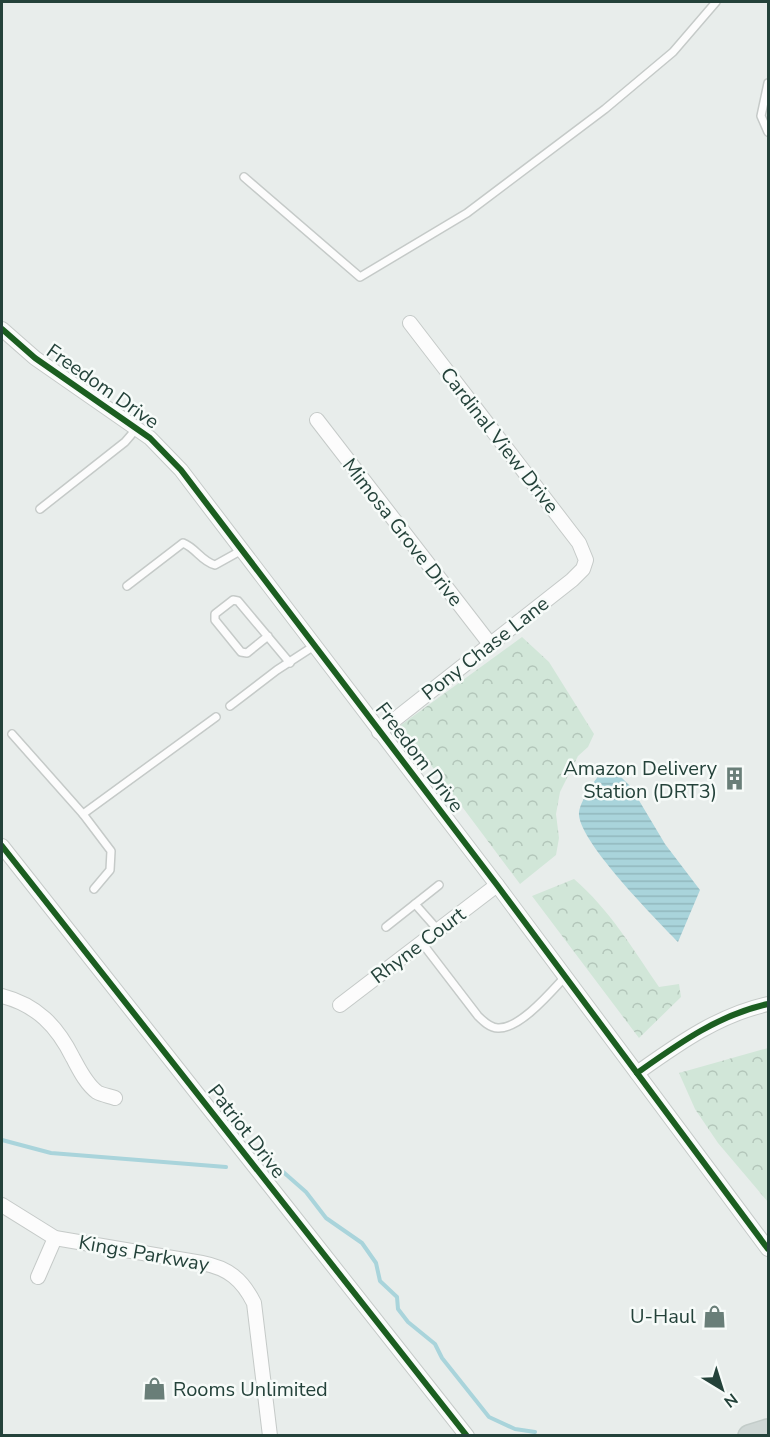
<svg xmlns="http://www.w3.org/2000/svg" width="770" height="1437" font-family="'Nunito Sans',sans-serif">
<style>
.forest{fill:url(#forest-crowns)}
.water{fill:url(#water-rules)}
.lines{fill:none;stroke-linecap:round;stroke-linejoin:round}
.stream{stroke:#a9d4db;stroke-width:4}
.lane-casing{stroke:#c5cac8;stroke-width:10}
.street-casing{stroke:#c5cac8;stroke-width:16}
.primary-casing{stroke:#c3ccc9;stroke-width:24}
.lane{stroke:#fcfcfc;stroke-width:7}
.street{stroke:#fcfcfc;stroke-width:14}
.primary{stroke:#cfd7d5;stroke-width:21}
.cycleway-casing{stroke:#f7fbf9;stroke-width:10}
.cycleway{stroke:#1b5e20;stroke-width:6}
.labels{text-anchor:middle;stroke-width:5;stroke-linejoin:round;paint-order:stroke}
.street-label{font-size:20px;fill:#24423a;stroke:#f7fbf9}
.poi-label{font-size:20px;fill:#24423a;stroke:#f7fbf9;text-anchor:end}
</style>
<defs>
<pattern id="forest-crowns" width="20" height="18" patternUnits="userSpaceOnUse" patternTransform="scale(1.5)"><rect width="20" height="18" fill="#d1e6d8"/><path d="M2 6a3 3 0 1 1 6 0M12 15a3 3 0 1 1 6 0" fill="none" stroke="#b3c6ba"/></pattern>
<pattern id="water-rules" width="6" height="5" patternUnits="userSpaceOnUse" patternTransform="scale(1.5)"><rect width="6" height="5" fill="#a9d4db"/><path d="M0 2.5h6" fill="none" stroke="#91b7bd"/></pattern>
</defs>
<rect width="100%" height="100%" fill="#e8edeb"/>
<!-- forest -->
<g class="forest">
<path d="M522 637 549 662 594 734 588 747 578 756 560 792 556 814 559 838 556 855 520 884 401 725Z"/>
<path d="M574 879C609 909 633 949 659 987L679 984 681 997 639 1038 532 896Z"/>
<path d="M768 1048V1202L718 1143 695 1109 679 1073Z"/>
</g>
<!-- water -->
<path class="water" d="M608 764 631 787 665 844 700 890 678 942C656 919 581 844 579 815 578 802 599 774 608 764Z"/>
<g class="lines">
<!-- stream -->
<g class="stream">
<path d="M2 1140 51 1153 226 1167"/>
<path d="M265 1156 306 1192 326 1218 362 1243 376 1263 380 1281 397 1297 398 1309 408 1322 435 1344 442 1358 489 1417 515 1429 535 1432"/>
</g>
<defs>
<g id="lane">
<path d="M768 83 761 116 768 132"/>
<path d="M244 177 360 277 467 213 605 109 673 52 716 2"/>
<path d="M40 509 125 442 137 428"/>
<path d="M127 586 183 543C196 548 201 561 215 565L242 550"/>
<path d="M268 636 247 653 241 652 215 620V614L233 600 238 601 290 663"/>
<path d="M230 706 277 670 314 646"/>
<path d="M12 734 83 814 111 851 110 870 94 889"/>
<path d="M83 814 216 717"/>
<path d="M415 904 438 930"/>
<path d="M386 927 439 885"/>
<path d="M422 943 478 1016C483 1021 490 1028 498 1028 520 1029 551 992 565 977"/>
</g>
<g id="street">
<path d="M2 329 35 358 150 438 181 470 497 885 768 1249"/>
<path d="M317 420 490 644"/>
<path d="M379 732 572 580 583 569 586 560 579 543 410 323"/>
<path d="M2 846 467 1436"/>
<path d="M2 996C37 1005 57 1026 73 1058 79 1069 86 1084 97 1092 102 1095 110 1096 115 1098"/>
<path d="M340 1005 497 885"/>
<path d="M637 1073C678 1044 718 1015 768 1004"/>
<path d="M2 1205 55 1238 202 1263C228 1268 242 1279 254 1303L270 1436"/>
<path d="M38 1277 55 1238"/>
</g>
<path id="primary" d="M749 1436 768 1430"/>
</defs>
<!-- lane casing -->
<use href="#lane" class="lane-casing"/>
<!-- street casing -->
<use href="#street" class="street-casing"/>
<!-- primary casing -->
<use href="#primary" class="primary-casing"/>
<!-- lane -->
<use href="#lane" class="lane"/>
<!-- street -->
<use href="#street" class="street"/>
<!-- primary -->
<use href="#primary" class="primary"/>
<defs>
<g id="cycleway">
<path d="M2 329 35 358 150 438 181 470 497 885 768 1249"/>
<path d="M2 846 467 1436"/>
<path d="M637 1073C678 1044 718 1015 768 1004"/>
</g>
</defs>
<!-- cycleway casing -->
<use href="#cycleway" class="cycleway-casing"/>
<!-- cycleway -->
<use href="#cycleway" class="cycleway"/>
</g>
<!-- icons -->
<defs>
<symbol id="building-bare" viewBox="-9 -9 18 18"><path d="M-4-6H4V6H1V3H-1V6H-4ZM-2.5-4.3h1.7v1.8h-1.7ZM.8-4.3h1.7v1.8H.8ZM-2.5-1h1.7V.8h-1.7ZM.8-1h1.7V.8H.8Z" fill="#697e78" stroke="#f7fbf9" stroke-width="2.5" paint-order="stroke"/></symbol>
<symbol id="shop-bare" viewBox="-9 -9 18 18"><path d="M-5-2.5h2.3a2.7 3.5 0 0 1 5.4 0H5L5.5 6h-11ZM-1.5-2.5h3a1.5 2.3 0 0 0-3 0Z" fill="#697e78" stroke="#f7fbf9" stroke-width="2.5" paint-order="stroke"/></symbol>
</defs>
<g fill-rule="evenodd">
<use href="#building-bare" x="718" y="762" width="33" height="33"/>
<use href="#shop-bare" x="698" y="1300" width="33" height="33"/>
<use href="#shop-bare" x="138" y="1372" width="33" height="33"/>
</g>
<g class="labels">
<!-- street labels -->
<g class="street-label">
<text transform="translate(103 386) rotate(35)" y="7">Freedom Drive</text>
<text transform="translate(500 440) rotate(52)" y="7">Cardinal View Drive</text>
<text transform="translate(403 532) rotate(52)" y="7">Mimosa Grove Drive</text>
<text transform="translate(485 648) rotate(-38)" y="7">Pony Chase Lane</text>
<text transform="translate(420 757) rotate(53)" y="7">Freedom Drive</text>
<text transform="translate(418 945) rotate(-37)" y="7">Rhyne Court</text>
<text transform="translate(247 1131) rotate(52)" y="7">Patriot Drive</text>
<text transform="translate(144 1253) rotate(10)" y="7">Kings Parkway</text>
</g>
<!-- poi labels -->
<g class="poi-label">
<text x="717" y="775">Amazon Delivery<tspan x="717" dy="23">Station (DRT3)</tspan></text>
<text x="696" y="1323">U-Haul</text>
<text x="173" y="1396" text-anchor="start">Rooms Unlimited</text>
</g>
</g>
<!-- border -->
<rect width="770" height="1437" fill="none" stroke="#24423a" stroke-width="6"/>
<!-- north arrow -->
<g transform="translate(722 1389) rotate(142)" stroke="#f7fbf9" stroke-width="4.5" paint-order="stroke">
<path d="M0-4.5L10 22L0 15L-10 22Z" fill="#24423a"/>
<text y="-9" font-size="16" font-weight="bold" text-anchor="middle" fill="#24423a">N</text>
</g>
</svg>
